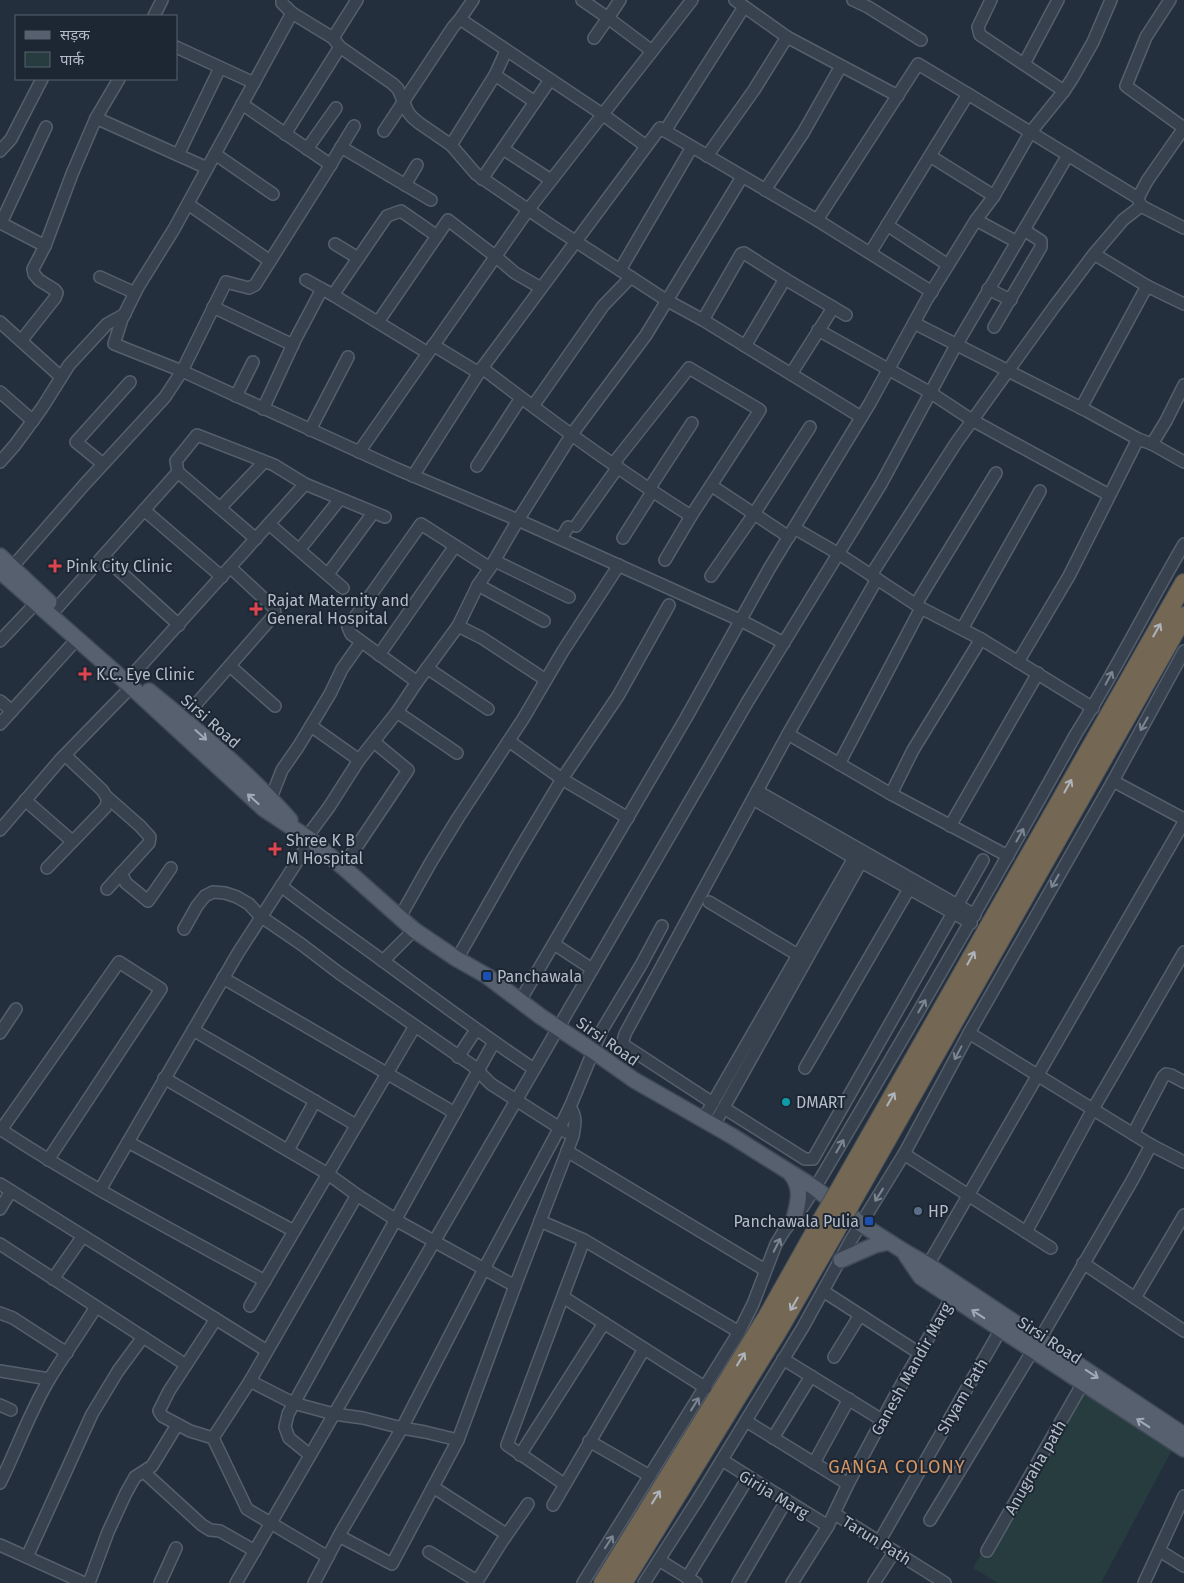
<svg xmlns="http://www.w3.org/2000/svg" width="1184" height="1583" font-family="'Fira Sans','Noto Sans Devanagari',sans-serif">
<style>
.green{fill:#263c3f}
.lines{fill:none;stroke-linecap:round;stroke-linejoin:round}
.minor-casing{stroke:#565f6c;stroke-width:14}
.major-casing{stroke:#414a57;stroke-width:18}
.highway-casing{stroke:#434c59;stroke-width:20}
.minor{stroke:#38414e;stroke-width:11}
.major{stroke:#56606e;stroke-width:15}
.highway{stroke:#746855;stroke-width:18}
.highway-bridge-casing{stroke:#434c59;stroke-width:20;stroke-linecap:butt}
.highway-bridge{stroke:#746855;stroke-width:18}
.oneway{stroke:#aeb4bd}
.oneway2{stroke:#7c8592}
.oneway3{stroke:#a1aab7}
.health-dot{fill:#e0444e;stroke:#1d2633;stroke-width:2}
.transit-dot{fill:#1a4fb4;stroke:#1d2633;stroke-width:2}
.culture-dot{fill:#0f9aa8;stroke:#1d2633;stroke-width:2}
.service-dot{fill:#5c6f8a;stroke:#1d2633;stroke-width:2}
.labels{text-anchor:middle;stroke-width:4;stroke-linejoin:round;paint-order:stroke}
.poi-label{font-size:16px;fill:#b4bcc9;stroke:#1d2633;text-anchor:start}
.street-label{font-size:16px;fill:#b4bcc9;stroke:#1d2633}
.neighbourhood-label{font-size:18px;letter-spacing:1px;fill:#d59563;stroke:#1d2633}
</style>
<rect width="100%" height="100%" fill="#242f3e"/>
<!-- green -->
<path class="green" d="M1079 1387 1173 1448 1101 1583H998L973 1568Z"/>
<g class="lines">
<defs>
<g id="minor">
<path d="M282 0V3L292 13"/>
<path d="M582 0 608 18 594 38"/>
<path d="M620 0 608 18 652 51"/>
<path d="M853 0 868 7 921 40"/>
<path d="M991 0 978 27 980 35 1064 91"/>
<path d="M1170 0 1146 37 1126 86 1184 128"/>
<path d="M154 16 162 0"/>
<path d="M460 19 473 0"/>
<path d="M787 37 898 96"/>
<path d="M333 38 357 0"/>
<path d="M176 47 254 83"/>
<path d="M1024 64 1058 0"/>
<path d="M495 75 535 102"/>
<path d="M242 104 331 165"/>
<path d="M96 118 207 168"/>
<path d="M384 131 453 27 460 19 602 114 646 146"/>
<path d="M665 131 744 7"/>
<path d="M285 134 340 47"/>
<path d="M451 145 495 75 506 51"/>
<path d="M341 147 431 200"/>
<path d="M307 149 336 108"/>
<path d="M503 149 551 180"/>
<path d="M0 151 11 139 42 79"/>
<path d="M215 154 273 194"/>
<path d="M178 155 220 68"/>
<path d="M707 156 754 90 787 37 735 0"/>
<path d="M930 156 994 196"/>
<path d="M482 179 550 80"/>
<path d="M405 185 417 165"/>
<path d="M765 190 803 133 841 66"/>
<path d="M188 204 270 261"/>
<path d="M1141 206 1184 228"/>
<path d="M817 220 918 64 968 94"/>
<path d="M976 220 1017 242"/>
<path d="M887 225 948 265"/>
<path d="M335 244 358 258"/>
<path d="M45 246 1 223 46 127"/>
<path d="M870 253 968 94 1138 198"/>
<path d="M1094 254 1147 286 1184 304"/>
<path d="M620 270 692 147"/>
<path d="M100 277 135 293"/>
<path d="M306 280 322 289"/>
<path d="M988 289 1011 300"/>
<path d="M213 307 293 345"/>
<path d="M703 320 741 254 744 253 785 279 846 315"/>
<path d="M0 322 61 377"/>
<path d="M378 322 448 220 495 256 515 273 541 288"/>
<path d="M914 323 1087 411 1138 439 1152 444 1184 462"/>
<path d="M994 327 1041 247V241L1024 230"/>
<path d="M818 330 931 393 972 420 1109 495"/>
<path d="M21 341 55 298 57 293 55 290 39 280 34 274 33 269 45 246 72 174 96 118 119 79"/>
<path d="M433 345 479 373"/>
<path d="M745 346 785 279"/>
<path d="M428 353 333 295 387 216 401 211 437 236"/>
<path d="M482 368C550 420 619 471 691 516L760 410 689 368 613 464"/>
<path d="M791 374 831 311V306"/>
<path d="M0 392 33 421"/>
<path d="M236 396 253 362"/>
<path d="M533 406 603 306 631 277"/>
<path d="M1081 408 1147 286"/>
<path d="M263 409 295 340 322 289 333 295"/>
<path d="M310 430 348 357"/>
<path d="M1152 444 1166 421 1184 385"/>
<path d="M359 452 528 210 692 0"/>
<path d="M0 462 15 445 42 408 69 365 107 324 125 314"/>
<path d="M103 464 76 442 130 382"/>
<path d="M477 466 521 398"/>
<path d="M178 472 176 461 197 435 274 465 305 484 385 517"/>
<path d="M413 476 482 368 660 128 817 220 932 292"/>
<path d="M712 486 789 537"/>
<path d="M649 489 692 423"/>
<path d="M220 508 264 462"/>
<path d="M144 510 222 577"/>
<path d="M269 524 343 588"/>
<path d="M576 526 618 467"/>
<path d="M794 528 839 554 921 608 981 639 1093 708"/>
<path d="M623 538 652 492"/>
<path d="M561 539 568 527"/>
<path d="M300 549 340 499"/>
<path d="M103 556 179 625"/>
<path d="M665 560 691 516"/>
<path d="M495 561 569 597"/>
<path d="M7 573 84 485 165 397 182 371 226 282 249 288 255 285 325 174 354 126"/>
<path d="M328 574 373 513"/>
<path d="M871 575 956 443 1054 307 1094 254 1123 220 1141 206 1138 198 1147 181 1184 128"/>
<path d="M711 576 754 514 810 427"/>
<path d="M478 585 544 621"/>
<path d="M916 604 996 473"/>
<path d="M56 609 178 472 256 539"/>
<path d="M458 626 482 638 546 680"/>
<path d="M962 629 1040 491"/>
<path d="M0 641 36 603"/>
<path d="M784 643 742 621 518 520 397 469 182 371 114 344 122 319 138 287 174 229 292 13 333 38 340 47 393 84 398 89 408 112 412 117 419 123 451 145 476 174 552 226 666 300 703 320 861 417"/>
<path d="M379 655 455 546"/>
<path d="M1018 662 1069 576 1138 439"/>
<path d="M230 666 275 706"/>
<path d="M427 668 488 709"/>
<path d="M126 682 305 484"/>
<path d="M417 682 351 634 348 627 421 524 490 568"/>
<path d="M0 701 12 711"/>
<path d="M397 712 457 753"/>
<path d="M183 719 275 614 274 608 230 567"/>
<path d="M0 724 77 639"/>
<path d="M311 726 359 760"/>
<path d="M788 734 891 794 1008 856"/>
<path d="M509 741 562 779 628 818"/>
<path d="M839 764 921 608"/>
<path d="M1113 781 1184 819"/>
<path d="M757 791 975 915"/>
<path d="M891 794 913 750 981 639"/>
<path d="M107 797 140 826 150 837 149 843 107 889"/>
<path d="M271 798 282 770 298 747 330 694 342 669 361 642"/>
<path d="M753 799 854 858 971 923"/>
<path d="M25 800 72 841"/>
<path d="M950 826 1038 673"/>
<path d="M0 830 60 760 131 687"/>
<path d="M306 838 329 807 359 760 397 712 417 682 458 626 478 585 490 568 518 520 572 434 646 335 742 177"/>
<path d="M343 867 408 770 374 742"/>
<path d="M47 868 105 808C109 800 107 797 102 790L65 755"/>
<path d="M121 873 126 883 148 901 171 868"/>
<path d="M281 886C313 911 346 934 379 958 431 996 481 1034 534 1069"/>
<path d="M709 902 798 955"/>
<path d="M400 917 431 862 458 818 523 719 563 651 619 565"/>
<path d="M184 929 197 906 205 896 213 892 225 893 237 897 249 904 260 916 301 944 339 973 473 1066 491 1084 566 1132"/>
<path d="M554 944 592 969"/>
<path d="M457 959 517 854 562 779 618 696 669 605"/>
<path d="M383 961 414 930"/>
<path d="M223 978 455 1113"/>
<path d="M520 1001 686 718 769 569 870 403 927 299 976 220 994 196 1030 133 1064 91 1072 79 1093 42 1111 0"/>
<path d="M193 1030 356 1125"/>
<path d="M0 1033 16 1009"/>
<path d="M969 1033 1151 1145 1184 1162"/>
<path d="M458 1057 476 1030"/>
<path d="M805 1068 909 889"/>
<path d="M164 1078 328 1174 357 1195 401 1223 515 1286"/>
<path d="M713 1103 624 1045 623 1041 625 1034 788 734 877 579"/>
<path d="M724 1108 805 1159H813L983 860"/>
<path d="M704 1118 854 858"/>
<path d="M714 1125 861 862"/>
<path d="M0 1129C85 1185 176 1232 265 1281"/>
<path d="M1 1130 119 962 161 989 48 1160"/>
<path d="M1133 1134 1163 1077 1166 1074 1171 1075 1184 1082"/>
<path d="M128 1142 294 1231"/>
<path d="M288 1150 315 1101"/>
<path d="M567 1151 765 1270"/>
<path d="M904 1154 1051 1248"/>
<path d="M0 1184 267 1351"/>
<path d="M100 1190 238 953 311 840"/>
<path d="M0 1209 11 1191"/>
<path d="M540 1221 584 1240 739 1332"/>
<path d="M1026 1232 1093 1109 1184 952"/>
<path d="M0 1244 186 1365"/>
<path d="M1083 1263 1184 1331"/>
<path d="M928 1265 1184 822"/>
<path d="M53 1279 83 1236"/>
<path d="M823 1291 919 1353"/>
<path d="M563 1297 706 1388"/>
<path d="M1135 1298 1184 1215"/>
<path d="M250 1306 415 1026"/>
<path d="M0 1313 13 1318 67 1353"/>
<path d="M1040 1339 1133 1179 1151 1145"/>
<path d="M834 1357 860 1315"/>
<path d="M783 1359 882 1420"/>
<path d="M0 1371 49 1379"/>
<path d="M250 1381 293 1403 334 1414 363 1418 402 1428 425 1432 458 1440"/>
<path d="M0 1405 11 1410"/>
<path d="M746 1421 848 1484"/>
<path d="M213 1438 250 1381 357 1195"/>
<path d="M213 1438 247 1509 328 1557"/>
<path d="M213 1438 190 1431 162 1416 159 1411 169 1391 216 1319"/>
<path d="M773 1438 811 1376"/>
<path d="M589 1441 650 1476"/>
<path d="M310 1455 289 1438 285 1427 288 1414 494 1042"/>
<path d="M520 1455 604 1323"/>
<path d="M722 1460 828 1526"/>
<path d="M814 1463 849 1399"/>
<path d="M144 1472 202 1525 210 1530 220 1531 255 1551"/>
<path d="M0 1483C17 1449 30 1411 50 1378 65 1354 81 1331 96 1307"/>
<path d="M564 1484 507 1445 584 1240"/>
<path d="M433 1487 506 1534"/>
<path d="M553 1505 644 1349"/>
<path d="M835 1514 945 1583"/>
<path d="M930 1520 1033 1350"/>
<path d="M339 1536 392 1564 458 1440 515 1286 573 1136C575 1124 577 1117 570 1107"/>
<path d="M879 1542 1001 1329"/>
<path d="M0 1545 84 1583"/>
<path d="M987 1551 1083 1383"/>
<path d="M1160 1551 1184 1566"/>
<path d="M429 1552 477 1581"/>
<path d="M27 1557 92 1414 118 1371 143 1337"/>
<path d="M659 1560 696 1583"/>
<path d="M687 1578 748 1478"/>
<path d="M89 1583 108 1532 126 1493 135 1477 152 1466 177 1425"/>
<path d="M160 1583 176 1548"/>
<path d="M236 1583 748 701 881 484 954 349 1068 155"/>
<path d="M314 1583 341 1532 402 1428 484 1269 559 1129 570 1107 602 1030 641 965 662 926"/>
<path d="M476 1583 501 1543 528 1504"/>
<path d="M583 1583 739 1332 753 1304 776 1244 784 1231 802 1208 815 1188C904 1038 991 887 1076 734 1115 672 1147 607 1184 544"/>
<path d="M644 1583 698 1499 803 1327 851 1240 904 1154 969 1033 1113 781 1184 651"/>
<path d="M738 1583 786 1501"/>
<path d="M792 1583 828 1526 848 1484 896 1394 956 1290"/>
<path d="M874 1583 894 1552"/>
<path d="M1144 1583 1184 1496"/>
</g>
<g id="major">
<path d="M0 556 49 602"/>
<path d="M0 571 126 682 264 809 311 840 343 867 414 930 457 959 487 976 540 1016 593 1051 634 1080 732 1136 815 1188 861 1224 905 1252 928 1265 1184 1435"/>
<path d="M149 691C197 730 249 773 290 820"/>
<path d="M791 1174C803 1188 798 1203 794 1219"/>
<path d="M906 1255 921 1277 1184 1449"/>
<path d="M841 1260 875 1245 889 1242"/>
</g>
<g id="highway">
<path d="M841 1187 1184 583"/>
<path d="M855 1196 1184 616"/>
<path d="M603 1583 767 1317 821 1221"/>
<path d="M623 1583 779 1329 835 1232"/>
</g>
</defs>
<!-- minor casing -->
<use href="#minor" class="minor-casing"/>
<!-- major casing -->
<use href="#major" class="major-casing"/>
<!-- highway casing -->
<use href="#highway" class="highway-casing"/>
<!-- minor -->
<use href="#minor" class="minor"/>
<!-- major -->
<use href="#major" class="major"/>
<!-- highway -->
<use href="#highway" class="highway"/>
<defs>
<g id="highway-bridge">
<path d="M821 1221 841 1187"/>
<path d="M835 1232 855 1196"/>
</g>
</defs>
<!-- highway-bridge casing -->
<use href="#highway-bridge" class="highway-bridge-casing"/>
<!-- highway-bridge -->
<use href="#highway-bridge" class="highway-bridge"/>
</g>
<!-- one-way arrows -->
<defs><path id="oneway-shaft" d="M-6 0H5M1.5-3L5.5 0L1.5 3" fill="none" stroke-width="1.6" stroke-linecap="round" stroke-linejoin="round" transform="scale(1.25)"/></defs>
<g class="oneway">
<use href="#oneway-shaft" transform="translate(1157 630) rotate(-60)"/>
<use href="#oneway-shaft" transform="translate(1068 786) rotate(-61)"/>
<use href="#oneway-shaft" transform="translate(971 958) rotate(-61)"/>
<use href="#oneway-shaft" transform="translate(891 1099) rotate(-60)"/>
<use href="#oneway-shaft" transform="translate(794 1304) rotate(120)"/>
<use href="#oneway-shaft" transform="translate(741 1359) rotate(-58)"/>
<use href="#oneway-shaft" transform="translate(656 1497) rotate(-58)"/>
</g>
<g class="oneway2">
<use href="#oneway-shaft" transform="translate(1109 678) rotate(-62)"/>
<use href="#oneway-shaft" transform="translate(1144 724) rotate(119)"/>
<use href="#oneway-shaft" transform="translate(1020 835) rotate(-61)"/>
<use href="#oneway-shaft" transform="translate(1055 881) rotate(120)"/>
<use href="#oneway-shaft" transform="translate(922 1006) rotate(-60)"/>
<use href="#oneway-shaft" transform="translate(958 1053) rotate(118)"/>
<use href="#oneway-shaft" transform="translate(840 1146) rotate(-60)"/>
<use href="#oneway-shaft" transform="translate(879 1195) rotate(122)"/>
<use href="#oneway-shaft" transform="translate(777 1245) rotate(-63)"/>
<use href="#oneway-shaft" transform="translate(695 1404) rotate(-58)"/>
<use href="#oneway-shaft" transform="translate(609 1542) rotate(-57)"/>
</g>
<g class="oneway3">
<use href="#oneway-shaft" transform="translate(201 735) rotate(42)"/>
<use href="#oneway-shaft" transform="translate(253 799) rotate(-138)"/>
<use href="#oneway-shaft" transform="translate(978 1314) rotate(-147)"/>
<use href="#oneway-shaft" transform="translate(1092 1374) rotate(33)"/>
<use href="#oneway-shaft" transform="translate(1143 1423) rotate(-147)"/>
</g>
<!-- markers -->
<g class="health-dot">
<path d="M52.5 558.5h5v5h5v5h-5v5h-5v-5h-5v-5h5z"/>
<path d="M253.5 601.5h5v5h5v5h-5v5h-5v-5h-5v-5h5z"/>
<path d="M82.5 666.5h5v5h5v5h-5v5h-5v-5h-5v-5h5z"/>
<path d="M272.5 841.5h5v5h5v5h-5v5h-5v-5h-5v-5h5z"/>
</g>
<g class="transit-dot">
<rect x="482" y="971" width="10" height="10" rx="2.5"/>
<rect x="864" y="1216" width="10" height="10" rx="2.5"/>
</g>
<circle class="culture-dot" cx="786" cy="1102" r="5"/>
<circle class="service-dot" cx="918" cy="1211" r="5"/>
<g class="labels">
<!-- poi labels -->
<g class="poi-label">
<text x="66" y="572">Pink City Clinic</text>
<text x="267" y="606">Rajat Maternity and<tspan x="267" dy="18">General Hospital</tspan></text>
<text x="96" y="680">K.C. Eye Clinic</text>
<text x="286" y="846">Shree K B<tspan x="286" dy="18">M Hospital</tspan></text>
<text x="497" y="982">Panchawala</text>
<text x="796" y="1108">DMART</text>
<text x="928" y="1217">HP</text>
<text x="859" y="1227" text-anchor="end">Panchawala Pulia</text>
</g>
<!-- street labels -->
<g class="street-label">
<text transform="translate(211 721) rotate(41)" y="6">Sirsi Road</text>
<text transform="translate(608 1041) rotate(35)" y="6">Sirsi Road</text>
<text transform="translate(1050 1340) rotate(33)" y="6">Sirsi Road</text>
<text transform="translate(911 1369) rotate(-61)" y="6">Ganesh Mandir Marg</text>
<text transform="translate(962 1396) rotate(-60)" y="6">Shyam Path</text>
<text transform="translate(1035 1467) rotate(-60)" y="6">Anugraha path</text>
<text transform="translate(774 1494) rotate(31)" y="6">Girija Marg</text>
<text transform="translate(877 1540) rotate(32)" y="6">Tarun Path</text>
</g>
<!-- neighbourhood labels -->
<g class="neighbourhood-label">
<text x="897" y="1473">GANGA COLONY</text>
</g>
</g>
<!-- legend -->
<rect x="15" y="15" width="162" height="65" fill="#1d2633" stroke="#59626f"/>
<rect x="25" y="31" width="25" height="8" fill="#56606e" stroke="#59626f"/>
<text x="60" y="40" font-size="15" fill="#b4bcc9">सड़क</text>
<rect x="25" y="52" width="25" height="15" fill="#263c3f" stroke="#59626f"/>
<text x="60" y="65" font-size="15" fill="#b4bcc9">पार्क</text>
</svg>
